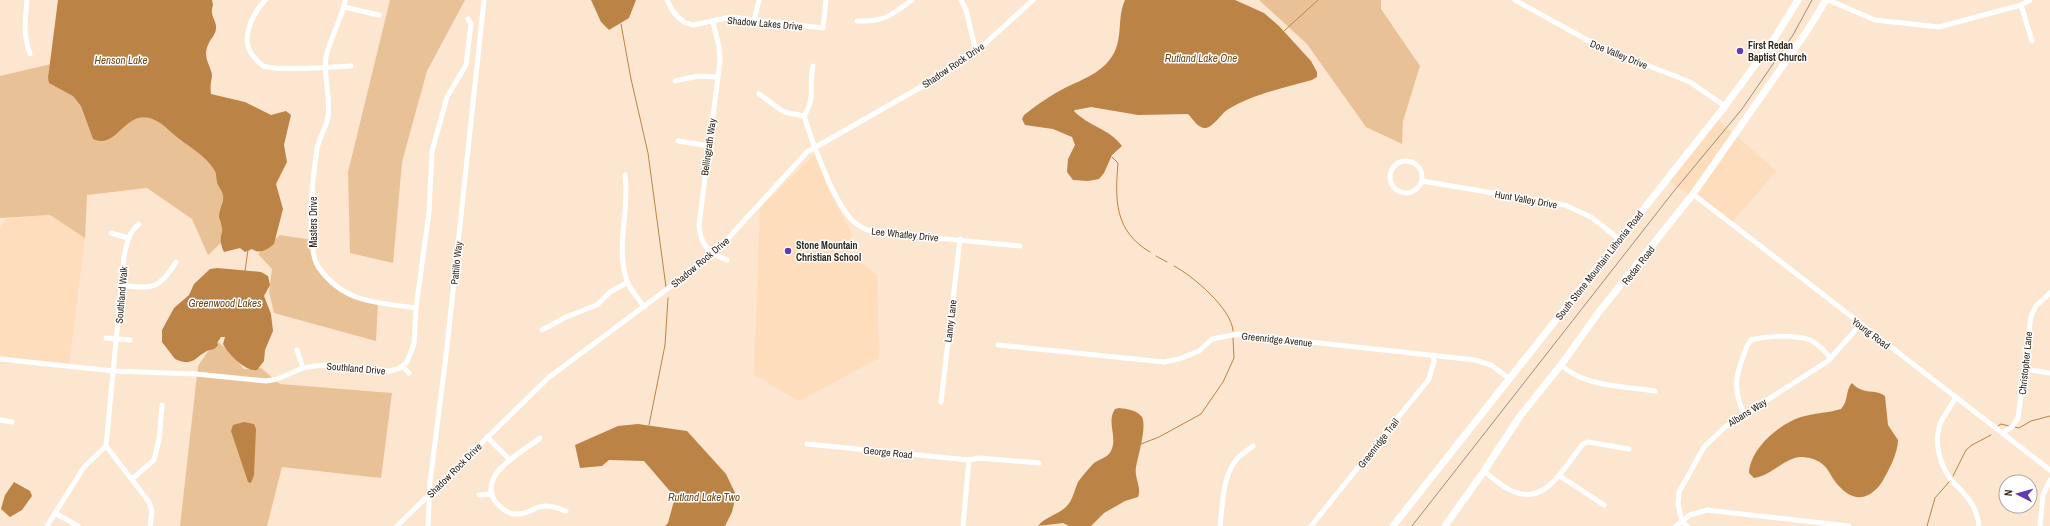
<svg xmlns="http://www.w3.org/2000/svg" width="2050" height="526" font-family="'Archivo Narrow',sans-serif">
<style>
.built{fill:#fdddbb}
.green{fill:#e9c197}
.water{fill:#bb8446}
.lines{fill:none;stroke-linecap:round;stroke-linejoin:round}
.stream{stroke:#bb8446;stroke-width:1}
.minor{stroke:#fff;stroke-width:5}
.major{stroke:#fff;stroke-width:7}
.rail{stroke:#9d8c7c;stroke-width:1}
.poi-dot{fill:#623ab2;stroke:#fff;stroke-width:1.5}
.labels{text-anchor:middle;stroke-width:3;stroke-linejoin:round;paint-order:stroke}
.street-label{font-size:10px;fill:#2e241a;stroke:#fff}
.poi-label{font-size:10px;font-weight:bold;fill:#2e241a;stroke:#fff;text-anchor:start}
.water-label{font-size:11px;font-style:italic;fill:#6d4718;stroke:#fff}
</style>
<rect width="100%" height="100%" fill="#fce6d0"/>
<!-- built -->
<g class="built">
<path d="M1714 116 1776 171 1731 223 1666 179Z"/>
<path d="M817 152 826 185 852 234 848 253 877 275 879 358 799 401 754 375 760 208Z"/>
<path d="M50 215 85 238 69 366 0 362V228L6 219Z"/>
</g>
<!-- green -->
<g class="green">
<path d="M390 0H465L427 71 402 162 393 263 350 253 348 172Z"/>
<path d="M1259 0H1381V9L1420 66 1403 121 1402 144 1366 127 1307 44Z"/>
<path d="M51 64 135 115 151 110 208 148 226 185 222 205V242L208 255 192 219 147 188 87 195 85 238 50 215 0 218V76Z"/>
<path d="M280 235 312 240 320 272 346 292 378 302 376 341 274 313 269 292 272 269 258 254Z"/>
<path d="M216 340 230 352 244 369 261 368 280 384 392 393 381 478 282 467 267 526H180L198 366Z"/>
</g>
<!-- water -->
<g class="water">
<path d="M58 0H212L213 5C209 17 217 19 216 29 215 36 210 39 208 45 202 59 212 67 212 76 211 82 210 87 211 94L245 102 271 115 286 111 291 115 284 145 287 162 276 184 283 209 274 244C268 249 260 255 252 249L245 252 240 248 224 252C220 244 220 239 222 232 223 227 220 221 219 217 219 209 224 203 223 196 223 192 220 189 218 185 216 181 217 175 215 171 205 154 185 145 171 132 127 90 122 153 93 139L81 106 73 96 49 83 48 78Z"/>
<path d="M591 0H636L629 18 609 30 601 22Z"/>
<path d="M1125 0H1235L1264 13 1279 26 1311 61 1317 72V77L1312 80C1284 88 1252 94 1227 110 1221 114 1212 129 1204 128 1197 127 1193 119 1188 114L1138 115 1091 107 1075 110 1074 111C1088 126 1110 129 1122 146L1112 155 1104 173 1099 179 1088 181 1073 180 1067 172 1068 159 1075 145 1072 137 1053 129 1025 125 1022 119 1024 115C1034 107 1044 100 1054 94 1075 81 1102 76 1114 53 1123 36 1117 17 1125 0Z"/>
<path d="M217 268 261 272 268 276 270 285 264 296 271 314 273 331 265 350 264 361 257 370C246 372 228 354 223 344L225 337H221L217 343 218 345C215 350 212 349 207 351 194 358 193 367 175 359L162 342V330L174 308 189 295 194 284 210 269Z"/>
<path d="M1852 383C1854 385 1857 388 1860 389 1868 393 1878 390 1885 396L1888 425 1898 440C1898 453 1889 470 1882 482 1867 504 1849 501 1834 480 1830 474 1827 467 1821 463 1816 459 1807 457 1801 457 1784 458 1771 476 1754 478L1749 473C1750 449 1779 424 1801 417 1814 413 1828 413 1841 409 1849 401 1845 390 1852 383Z"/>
<path d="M1119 408C1127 409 1137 410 1142 417 1147 427 1138 456 1136 467 1134 477 1142 488 1138 497L1125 501 1104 513 1091 526H1069L1063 523 1038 526C1045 517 1057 515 1066 507 1073 500 1074 491 1078 482 1082 476 1087 471 1092 465 1097 459 1107 459 1111 451 1118 437 1106 422 1115 409Z"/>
<path d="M244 422 254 424 256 429 254 475 251 483 248 482 231 431 233 425Z"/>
<path d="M638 424 687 431 726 474 736 495 732 512 725 526H665L668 523 675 497 644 461 609 460 602 466 580 468 575 445 618 426Z"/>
<path d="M14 482 30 491 32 496 22 510 10 517 1 509 5 495Z"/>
</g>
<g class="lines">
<!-- stream -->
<g class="stream">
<path d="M621 24 631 79 648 153 666 287"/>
<path d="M1284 31 1318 0"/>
<path d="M1112 157 1118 163C1115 199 1114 231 1150 252"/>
<path d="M1156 256 1167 262"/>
<path d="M1174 266C1193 276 1232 309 1233 331"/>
<path d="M245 271 248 250"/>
<path d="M649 425 665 345 668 298"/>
<path d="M1998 426 2001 424 2009 426"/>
<path d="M2015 427 2019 428 2031 421 2050 416"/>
<path d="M1141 444 1159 437 1201 414 1223 382 1234 358 1233 338"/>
<path d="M1953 476 1966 450 1972 445 1991 435"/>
<path d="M1927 526 1935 498 1949 482"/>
</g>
<!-- minor -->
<g class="minor">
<path d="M27 0C25 21 23 34 30 54"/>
<path d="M265 0C252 15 238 41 255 58 258 62 262 66 267 67 290 71 327 67 351 66"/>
<path d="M345 0C342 20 330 37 326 57 323 77 331 97 328 117 326 128 319 138 317 149 313 174 305 249 319 268 345 304 377 302 416 308"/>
<path d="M667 0 672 10 679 18 684 22 693 25 731 17 823 28 826 0"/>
<path d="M961 0 966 10 976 52"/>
<path d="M1515 0 1598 46 1690 82 1725 106"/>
<path d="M1828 0 1875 20 1939 27 2021 5 2030 0"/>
<path d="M2021 5 2032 41"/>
<path d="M344 7 379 15"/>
<path d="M754 21 759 0"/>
<path d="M857 21C885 22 890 16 912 0"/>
<path d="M713 22 719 47 720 61 699 225C700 246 710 253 727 260"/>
<path d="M675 81 698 76 717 77"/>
<path d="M759 94 784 112 804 116C812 142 834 204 854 222 862 229 870 232 881 233L1020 246"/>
<path d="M804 116C817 95 808 86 813 66"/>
<path d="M678 141 709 146"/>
<circle cx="1406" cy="177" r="16"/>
<path d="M625 175C630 211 615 245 627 281 630 290 639 299 644 307"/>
<path d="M1422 181 1565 205 1591 217 1619 239"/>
<path d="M1693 194 2050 470"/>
<path d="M139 224C128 233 127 243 124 257L106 446 149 502 152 511 150 526"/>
<path d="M111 233 128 238"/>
<path d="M121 285C153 289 158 290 176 262"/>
<path d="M542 330 566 317 597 305 610 292 628 282"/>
<path d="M106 338 130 340"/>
<path d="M998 345 1164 362 1179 359 1199 351 1212 339 1238 334 1475 360 1491 365 1510 379"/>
<path d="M297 350 303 368"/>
<path d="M0 359 114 371 196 374 266 381 277 379 303 368 315 366 326 365 390 371 400 368 407 362 414 344 416 308 429 212 432 151 447 97 466 65 471 24 468 19"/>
<path d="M1561 365C1585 387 1624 386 1655 391"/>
<path d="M402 366 409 373"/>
<path d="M2025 369 2050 373"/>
<path d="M1956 397C1951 406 1944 415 1940 424 1933 444 1941 470 1955 484 1968 497 1977 507 1979 526"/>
<path d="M941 402 960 239"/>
<path d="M1744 414C1735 394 1734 380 1742 360 1744 353 1746 346 1751 340 1766 336 1794 334 1810 340 1819 344 1825 352 1831 358"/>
<path d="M0 420 12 422"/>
<path d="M2002 433 2012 427 2018 418 2031 316 2036 306 2050 293"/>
<path d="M487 437 510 460"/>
<path d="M540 438C524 451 477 474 495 501 500 507 508 514 515 514 525 515 531 510 539 507 548 504 557 508 566 511"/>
<path d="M807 444 969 460"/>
<path d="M1484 471C1493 478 1502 487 1512 491 1546 507 1565 465 1583 444L1588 442 1629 449"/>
<path d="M1560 476 1604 505"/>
<path d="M132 479 154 460 159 440 162 405"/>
<path d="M479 495 492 494"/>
<path d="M55 513 78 526"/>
<path d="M47 526 84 467 106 446"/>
<path d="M397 526 548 378 698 266 711 253 722 245 807 152 942 75 976 52 1033 0"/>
<path d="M428 526 430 482 447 347 484 0"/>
<path d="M963 526 969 460 979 458 1039 463"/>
<path d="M1220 526C1223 505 1222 474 1238 458 1242 454 1248 450 1253 446"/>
<path d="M1311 526 1429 379 1434 361 1433 355"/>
<path d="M1676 526 1690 515 1707 510 1849 526"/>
<path d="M1687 526 1682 522 1678 504 1679 492 1704 447 1725 427 1828 361 1860 325"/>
<path d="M2040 526 2043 495 2050 480"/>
</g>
<!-- major -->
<g class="major">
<path d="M1393 526 1725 106 1774 39 1798 0"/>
<path d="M1445 526 1484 471 1520 416 1561 365 1599 312 1693 194 1807 31 1826 0"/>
</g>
<!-- rail -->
<path class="rail" d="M1412 526 1674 191 1742 109 1793 35 1812 0"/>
</g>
<!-- markers -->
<g class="poi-dot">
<circle cx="1740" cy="51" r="4"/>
<circle cx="788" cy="251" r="4"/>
</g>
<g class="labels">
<!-- street labels -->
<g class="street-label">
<text transform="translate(765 23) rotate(5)" y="4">Shadow Lakes Drive</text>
<text transform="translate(1619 54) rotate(22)" y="4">Doe Valley Drive</text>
<text transform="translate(953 65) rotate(-34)" y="4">Shadow Rock Drive</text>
<text transform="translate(708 147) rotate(-82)" y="4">Bellingrath Way</text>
<text transform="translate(1526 199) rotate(10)" y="4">Hunt Valley Drive</text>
<text transform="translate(313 222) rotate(-90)" y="4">Masters Drive</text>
<text transform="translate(905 234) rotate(6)" y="4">Lee Whatley Drive</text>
<text transform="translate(700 262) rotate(-40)" y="4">Shadow Rock Drive</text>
<text transform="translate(456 263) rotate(-84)" y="4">Pattillo Way</text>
<text transform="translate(1599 265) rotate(-52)" y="4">South Stone Mountain Lithonia Road</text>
<text transform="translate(1638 265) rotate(-52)" y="4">Redan Road</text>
<text transform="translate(121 295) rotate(-85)" y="4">Southland Walk</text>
<text transform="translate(950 321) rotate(-83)" y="4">Lanny Lane</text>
<text transform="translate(1871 333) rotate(37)" y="4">Young Road</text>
<text transform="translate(1277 339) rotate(6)" y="4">Greenridge Avenue</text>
<text transform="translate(2025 363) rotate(-84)" y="4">Christopher Lane</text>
<text transform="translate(356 368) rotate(5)" y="4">Southland Drive</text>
<text transform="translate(1747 412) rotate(-32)" y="4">Albans Way</text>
<text transform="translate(1378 443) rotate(-52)" y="4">Greenridge Trail</text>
<text transform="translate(888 452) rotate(6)" y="4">George Road</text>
<text transform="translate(454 470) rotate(-45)" y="4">Shadow Rock Drive</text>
</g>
<!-- poi labels -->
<g class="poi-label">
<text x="1748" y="49">First Redan<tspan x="1748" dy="12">Baptist Church</tspan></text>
<text x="796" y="249">Stone Mountain<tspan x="796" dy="12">Christian School</tspan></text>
</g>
<!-- water labels -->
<g class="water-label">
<text x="1201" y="62">Rutland Lake One</text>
<text x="121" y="64">Henson Lake</text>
<text x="225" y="307">Greenwood Lakes</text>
<text x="704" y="501">Rutland Lake Two</text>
</g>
</g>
<!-- north arrow -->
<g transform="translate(2018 494) rotate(276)"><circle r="19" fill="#ffffff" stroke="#aba7a3"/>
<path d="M0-3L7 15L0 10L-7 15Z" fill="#623ab2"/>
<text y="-6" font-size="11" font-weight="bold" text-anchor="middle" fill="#2e241a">N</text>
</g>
</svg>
